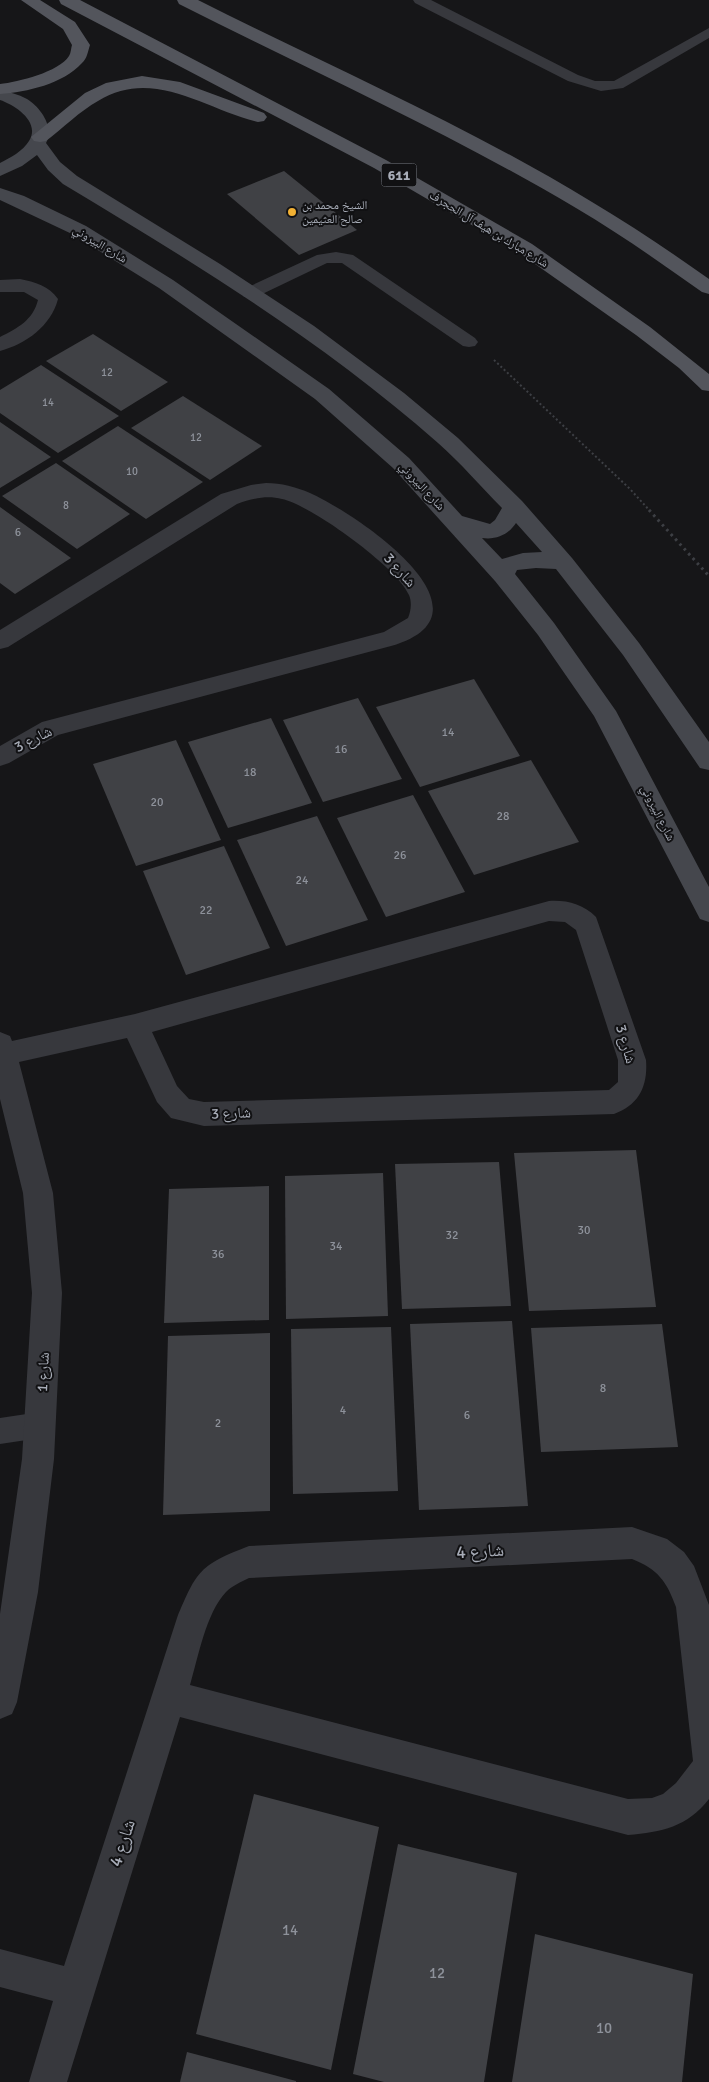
<svg xmlns="http://www.w3.org/2000/svg" width="709" height="2082" font-family="Signika,'Noto Naskh Arabic',sans-serif">
<style>
.building{fill:#404145}
.lines{fill:none;stroke-linecap:round;stroke-linejoin:round}
.path-far1{stroke:#3d3f44;stroke-width:2;stroke-dasharray:2 2.5;stroke-linecap:butt}
.path{stroke:#3d3f44;stroke-width:3;stroke-dasharray:2.5 4;stroke-linecap:butt}
.lane{fill:#37383d;fill-rule:evenodd}
.street{fill:#37383d;fill-rule:evenodd}
.secondary{fill:#45474d;fill-rule:evenodd}
.primary{fill:#53555c;fill-rule:evenodd}
.poi-dot{fill:#f2b134;stroke:#111113;stroke-width:2}
.labels{text-anchor:middle;stroke-width:4;stroke-linejoin:round;paint-order:stroke}
.far-number-label{font-size:11px;fill:#8e929b}
.far-poi-label{font-size:12px;fill:#a8adb8;stroke:#111113;text-anchor:start}
.far-street-label{font-size:12px;fill:#a8adb8;stroke:#111113}
.number-label{font-size:12px;fill:#8e929b}
.shield{fill:#111113;stroke:#7b7e86;stroke-width:1}
.shield-label{font-size:14px;font-weight:bold;fill:#a8adb8}
.street-label{font-size:15px;fill:#a8adb8;stroke:#111113}
.near-number-label{font-size:15px;fill:#8e929b}
.near-street-label{font-size:18px;fill:#a8adb8;stroke:#111113}
</style>
<rect width="100%" height="100%" fill="#161618"/>
<!-- building -->
<g class="building">
<path d="M284 171 357 230 299 255 227 194Z"/>
<path d="M93 334 168 382 121 411 46 361Z"/>
<path d="M41 365 119 416 58 453 0 413V390Z"/>
<path d="M183 396 262 446 210 480 131 428Z"/>
<path d="M0 422 51 457 0 488Z"/>
<path d="M118 426 203 482 146 519 62 461Z"/>
<path d="M56 463 130 514 77 549 2 496Z"/>
<path d="M0 507 71 558 15 594 0 583Z"/>
<path d="M474 679 520 756 420 787 376 707Z"/>
<path d="M358 698 402 779 323 802 283 720Z"/>
<path d="M271 718 312 803 228 828 188 742Z"/>
<path d="M176 740 221 840 136 866 93 764Z"/>
<path d="M531 760 579 842 474 875 428 791Z"/>
<path d="M413 795 465 892 386 917 337 818Z"/>
<path d="M317 816 368 920 286 946 237 840Z"/>
<path d="M224 846 270 948 186 975 143 871Z"/>
<path d="M636 1150 656 1307 529 1311 514 1153Z"/>
<path d="M499 1162 511 1306 402 1309 395 1164Z"/>
<path d="M383 1173 388 1316 286 1319 285 1176Z"/>
<path d="M269 1186V1320L164 1323 169 1189Z"/>
<path d="M512 1321 528 1506 419 1510 410 1324Z"/>
<path d="M662 1324 678 1447 541 1452 531 1328Z"/>
<path d="M391 1327 398 1491 293 1494 291 1329Z"/>
<path d="M270 1333V1511L163 1515 168 1336Z"/>
<path d="M254 1794 379 1827 331 2070 196 2034Z"/>
<path d="M398 1844 517 1873 484 2082H384L353 2074Z"/>
<path d="M535 1934 693 1974 682 2082H512Z"/>
<path d="M187 2052 296 2081V2082H180Z"/>
</g>
<g class="lines">
<!-- path-far1 -->
<path class="path-far1" d="M494 360 630 489 650 511"/>
<!-- path -->
<path class="path" d="M649 510 709 576"/>
<!-- lane -->
<g class="lane">
<path d="M413 0H431L578 75 595 81H614L709 28V38L623 88 601 91 568 81 415 3Z"/>
<path d="M336 252 353 255 475 338 478 342 475 346 469 347 463 346 342 263H327L256 297H244L242 293 244 289 317 255Z"/>
<path d="M40 1412 50 1416 54 1425 50 1434 40 1438 0 1444V1418Z"/>
</g>
<!-- street -->
<g class="street">
<path d="M20 279C35 282 49 286 58 299 51 326 26 344 0 351V337C18 328 33 320 38 300L24 292H0V280Z"/>
<path d="M266 483C281 483 296 487 310 493 355 513 505 613 391 646L58 735 9 763 0 766V746L42 722 384 632 408 618C411 611 412 602 409 595 398 568 311 505 282 499 266 495 251 499 237 504L8 647 0 649V630L221 494 251 485Z"/>
<path d="M549 901C567 900 583 904 596 917L646 1060C648 1086 639 1105 614 1114L204 1126 171 1118 157 1102 127 1038 19 1062 53 1193 62 1293 54 1459 38 1592 17 1702 12 1714 0 1719V1614L22 1459 32 1293 23 1193 0 1099V1032L10 1036 12 1041 135 1014ZM549 921 565 922 576 930 618 1060V1082L609 1090 204 1102 189 1099 177 1086 152 1032Z"/>
<path d="M632 1527 667 1539 684 1552 694 1566 709 1605V1799C687 1827 662 1832 628 1835L180 1717 67 2082H29L53 2001 0 1987V1949L64 1966 177 1618C197 1570 200 1565 249 1546ZM632 1559C658 1569 667 1582 676 1607L693 1761 676 1783 663 1794 652 1798 628 1799 190 1685C198 1658 206 1613 226 1592 232 1586 241 1582 249 1578Z"/>
</g>
<!-- secondary -->
<path class="secondary" d="M0 90C9 92 18 94 27 99 40 107 55 127 46 143L60 162 77 176 220 264 314 326 404 393 458 438 522 501 572 558 639 643 709 742V770L700 768 623 655 556 569 536 568 517 570 515 574 554 623 616 711 709 887V922L700 919 594 716 538 635 495 581 393 468 315 399 159 288 72 234 0 200V188L24 196 86 226 173 280 329 389 409 458 462 516 490 524 495 520 502 508C481 487 461 463 438 443 324 342 193 262 63 184L48 170 37 155 22 166 0 176V163C10 158 23 151 29 141 41 122 15 105 0 100ZM516 523 542 552 523 553 502 559 482 538C496 540 508 535 516 523Z"/>
<!-- primary -->
<g class="primary">
<path d="M21 0H40L75 22 90 45C88 51 87 59 82 63 63 84 27 92 0 94V84C18 82 59 72 69 56 71 53 71 48 72 45L63 29Z"/>
<path d="M59 0H80L386 160 532 244 650 327 709 374V391L702 390 679 368 636 335 518 252 374 168 61 4Z"/>
<path d="M177 0H198C329 66 466 125 592 202 632 226 671 252 709 279V294L702 292C661 263 620 234 576 208 448 132 312 71 179 4Z"/>
<path d="M142 76 180 82 264 113 267 117 264 121 258 122C204 109 153 67 98 101 80 111 63 128 46 141L40 142 34 141 31 137 85 93 106 83Z"/>
</g>
</g>
<!-- markers -->
<circle class="poi-dot" cx="292" cy="212" r="5"/>
<g class="labels">
<!-- far-number labels -->
<g class="far-number-label">
<text x="107" y="376">12</text>
<text x="48" y="406">14</text>
<text x="196" y="441">12</text>
<text x="132" y="475">10</text>
<text x="66" y="509">8</text>
</g>
<!-- far-poi labels -->
<g class="far-poi-label">
<text x="302" y="209">الشيخ محمد بن<tspan x="302" dy="14">صالح العثيمين</tspan></text>
</g>
<!-- far-street labels -->
<g class="far-street-label">
<text transform="translate(489 229) rotate(31)" y="4">شارع مبارك بن هيف آل الحجرف</text>
<text transform="translate(100 244) rotate(31)" y="4">شارع البيروني</text>
<text transform="translate(422 486) rotate(47)" y="4">شارع البيروني</text>
<text transform="translate(658 813) rotate(63)" y="4">شارع البيروني</text>
</g>
<!-- number labels -->
<g class="number-label">
<text x="18" y="536">6</text>
<text x="448" y="736">14</text>
<text x="341" y="753">16</text>
<text x="250" y="776">18</text>
<text x="157" y="806">20</text>
<text x="503" y="820">28</text>
<text x="400" y="859">26</text>
<text x="302" y="884">24</text>
<text x="206" y="914">22</text>
<text x="584" y="1234">30</text>
<text x="452" y="1239">32</text>
<text x="336" y="1250">34</text>
<text x="218" y="1258">36</text>
<text x="603" y="1392">8</text>
<text x="343" y="1414">4</text>
<text x="467" y="1419">6</text>
<text x="218" y="1427">2</text>
</g>
<!-- shield labels -->
<rect class="shield" x="381.5" y="163.5" width="35" height="23" rx="4"/>
<g class="shield-label">
<text x="399" y="180">611</text>
</g>
<!-- street labels -->
<g class="street-label">
<text transform="translate(400 570) rotate(48)" y="5">شارع 3</text>
<text transform="translate(33 739) rotate(-27)" y="5">شارع 3</text>
<text transform="translate(626 1044) rotate(74)" y="5">شارع 3</text>
<text transform="translate(231 1113) rotate(-2)" y="5">شارع 3</text>
<text transform="translate(43 1372) rotate(-87)" y="5">شارع 1</text>
</g>
<!-- near-number labels -->
<g class="near-number-label">
<text x="290" y="1935">14</text>
<text x="437" y="1978">12</text>
<text x="604" y="2033">10</text>
</g>
<!-- near-street labels -->
<g class="near-street-label">
<text transform="translate(480 1551) rotate(-3)" y="6">شارع 4</text>
<text transform="translate(122 1843) rotate(-72)" y="6">شارع 4</text>
</g>
</g>
</svg>
